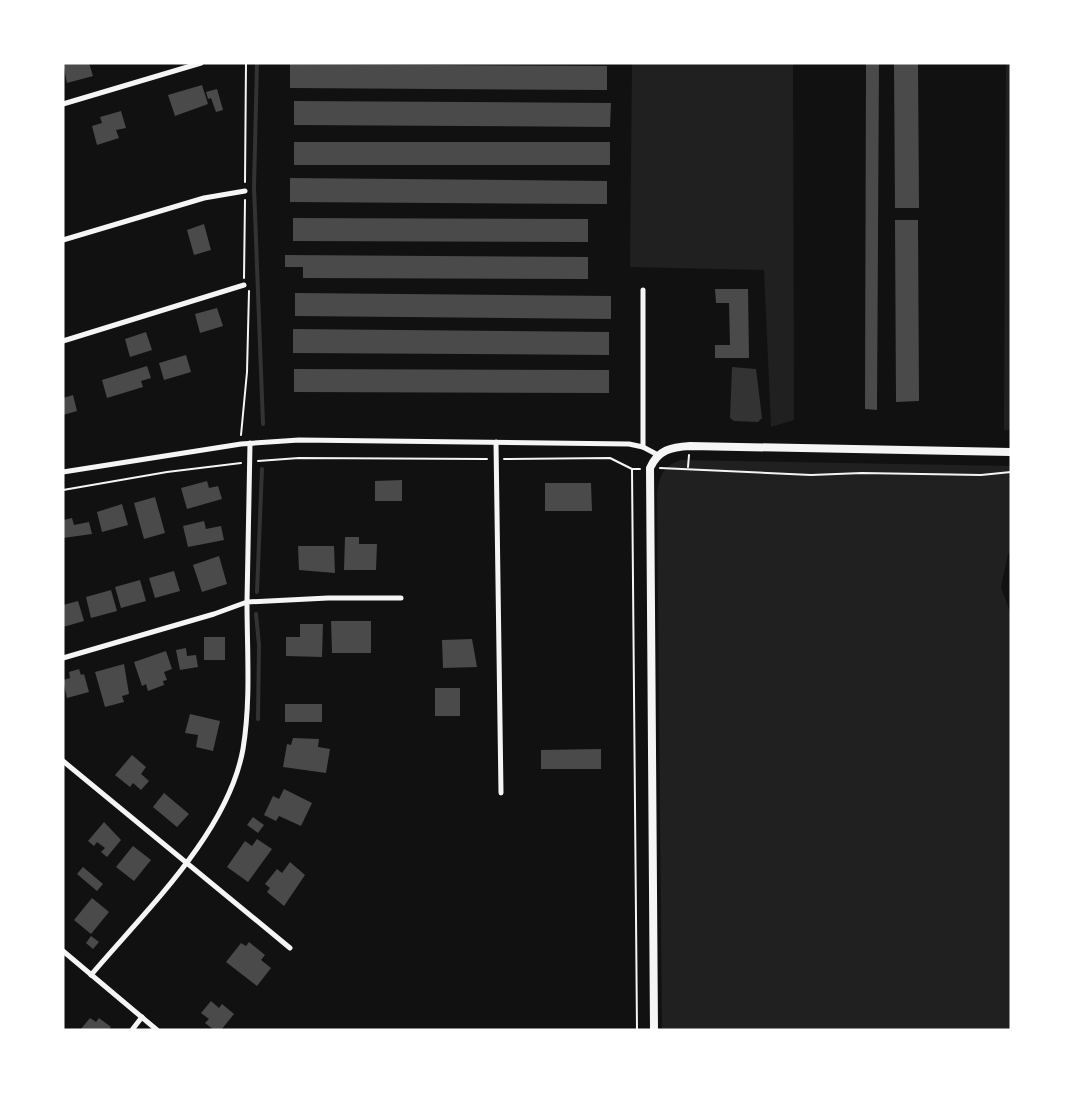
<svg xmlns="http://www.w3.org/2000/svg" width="1074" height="1093" font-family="'Golos Text',sans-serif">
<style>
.green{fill:#202020}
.water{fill:#333}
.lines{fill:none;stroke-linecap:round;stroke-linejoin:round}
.stream{stroke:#333;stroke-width:4}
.building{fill:#4a4a4a}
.path{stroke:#f5f5f5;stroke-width:2}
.minor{stroke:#f5f5f5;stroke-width:5}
.secondary{stroke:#f5f5f5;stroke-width:8}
</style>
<rect width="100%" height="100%" fill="#111"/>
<!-- green -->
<g class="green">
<path d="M632 63H793L794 420 771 427 764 270 630 267Z"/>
<path d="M1006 63H1011V430H1004Z"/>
<path d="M681 460 1011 466V551L1008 554 1001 587 1011 615V1030H662L657 493C659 476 664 465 681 460Z"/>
</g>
<!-- water -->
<path class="water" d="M732 367 756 369 762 418 758 422 734 421 730 418Z"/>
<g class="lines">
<!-- stream -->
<g class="stream">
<path d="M257 63 254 187 263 424"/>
<path d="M257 592 262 469"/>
<path d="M256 614 259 645 258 719"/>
</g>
</g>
<!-- building -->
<g class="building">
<path d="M63 63H89L93 76 67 83Z"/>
<path d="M866 63H879L877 410 865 409Z"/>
<path d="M894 63H918L919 208H895Z"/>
<path d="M290 64 607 66V90L290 88Z"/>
<path d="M202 85 208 104 175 116 168 95Z"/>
<path d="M217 89 223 110 216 112 211 98 208 99 206 92Z"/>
<path d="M294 101 611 103 610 127 294 125Z"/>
<path d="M121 111 126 128 116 130 119 138 97 145 92 126 102 123 100 117Z"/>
<rect x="294" y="142" width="316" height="23"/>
<path d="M290 178 607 181V204L290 202Z"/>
<path d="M293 218 588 219V242L293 241Z"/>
<path d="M895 220H918L919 401 896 402Z"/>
<path d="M204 224 211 250 194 255 187 230Z"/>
<path d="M285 255 588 257V279L303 278V267H285Z"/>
<path d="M715 289H748L749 358H715V345H730L729 303H716Z"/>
<path d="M295 293 611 296V319L295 316Z"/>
<path d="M217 308 223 326 200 333 195 314Z"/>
<path d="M293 329 609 332V355L293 353Z"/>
<path d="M146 332 152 350 130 357 125 339Z"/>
<path d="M186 355 191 372 164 380 159 363Z"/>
<path d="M147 366 151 378 141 381 143 387 107 398 102 380Z"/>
<path d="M294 369 609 370V393L294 392Z"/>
<path d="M73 395 77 411 63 415V398Z"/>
<path d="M402 480V501H375V481Z"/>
<path d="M207 481 209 488 218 486 222 499 187 509 181 488Z"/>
<path d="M545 483H591L592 511H545Z"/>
<path d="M155 497 165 533 144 539 134 503Z"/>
<path d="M122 504 128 525 102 532 97 512Z"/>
<path d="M72 518 74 525 89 522 92 534 63 538V520Z"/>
<path d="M204 521 206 529 221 526 224 540 188 547 183 526Z"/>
<path d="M345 537H359V544H377L376 570H344Z"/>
<path d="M298 546H334L335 573 299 570Z"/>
<path d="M219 556 227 584 202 592 193 565Z"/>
<path d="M174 571 180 591 155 598 149 578Z"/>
<path d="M140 580 146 601 121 608 115 587Z"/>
<path d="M111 590 117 611 91 618 86 597Z"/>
<path d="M78 601 84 621 63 627V605Z"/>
<path d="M331 621H371V653H332Z"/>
<path d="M300 624H323L322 657 286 656V637H300Z"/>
<rect x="204" y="637" width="21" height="23"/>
<path d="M472 639 477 667 443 668 442 640Z"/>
<path d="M186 648 187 656 196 655 198 667 180 670 176 650Z"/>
<path d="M166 651 172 669 164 672 167 680 163 681 164 685 148 691 146 684 142 686 134 662Z"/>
<path d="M124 664 129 694 122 696 124 702 105 707 95 672Z"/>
<path d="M79 669 81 675 84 674 89 692 67 698 63 680 70 678 69 672Z"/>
<rect x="435" y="688" width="25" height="28"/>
<rect x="285" y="704" width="37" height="18"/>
<path d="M190 714 220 721 213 751 196 747 198 735 185 733Z"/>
<path d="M293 738 319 739 318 747 330 749 326 773 283 767 287 744 291 745Z"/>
<path d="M601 749V769H541V750Z"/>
<path d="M132 755 146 767 141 774 149 781 141 790 133 783 130 787 115 775Z"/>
<path d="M284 789 312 803 301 826 279 816 276 821 264 815 273 796 279 799Z"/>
<path d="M164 793 189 814 177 827 153 807Z"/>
<path d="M253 817 264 825 258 833 247 825Z"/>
<path d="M104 822 121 840 107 857 101 852 105 848 97 842 94 846 88 841Z"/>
<path d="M257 839 272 849 248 882 227 867 245 841 252 846Z"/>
<path d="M133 846 151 860 134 881 116 867Z"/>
<path d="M290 862 305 875 284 906 267 892 270 888 265 884 277 869 282 873Z"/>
<path d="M83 867 103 884 97 891 77 874Z"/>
<path d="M92 898 109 912 91 934 74 920Z"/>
<path d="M91 936 99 942 93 949 86 943Z"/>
<path d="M249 942 265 955 261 960 271 968 257 986 226 962 241 943 246 946Z"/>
<path d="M211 1001 219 1008 222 1004 234 1014 221 1030H214L205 1023 209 1019 201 1013Z"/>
<path d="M90 1018 96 1022 99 1018 111 1027 109 1030H80Z"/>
</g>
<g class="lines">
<!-- path -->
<g class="path">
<path d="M245 182 246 63"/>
<path d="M244 278 245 200"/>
<path d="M241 435 247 372 249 291"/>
<path d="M504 459 610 458 632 469H640"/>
<path d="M258 461 299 458 487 459"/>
<path d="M688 467 689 455"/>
<path d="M660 468 811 475 862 473 981 475 1011 472"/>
<path d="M632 469 637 1030"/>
<path d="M63 490 167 472 241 463"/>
</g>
<!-- minor -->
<g class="minor">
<path d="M63 104 201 63"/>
<path d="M63 240 204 198 245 191"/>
<path d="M63 341 244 285"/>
<path d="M496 442 501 793"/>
<path d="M643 447V290"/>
<path d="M63 472 241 444 299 440 629 444 643 447 658 455"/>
<path d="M63 658 214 614 247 602 250 443"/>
<path d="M63 761 290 948"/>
<path d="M63 951 157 1030"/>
<path d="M91 975C145 911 228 833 243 749 251 701 247 651 247 602L328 598H401"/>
<path d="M132 1030 142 1017"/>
</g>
<!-- secondary -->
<path class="secondary" d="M654 1030 650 468C658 450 671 447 690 446L1011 452"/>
</g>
<!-- border -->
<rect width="1074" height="1093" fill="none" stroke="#ffffff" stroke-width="129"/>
</svg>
